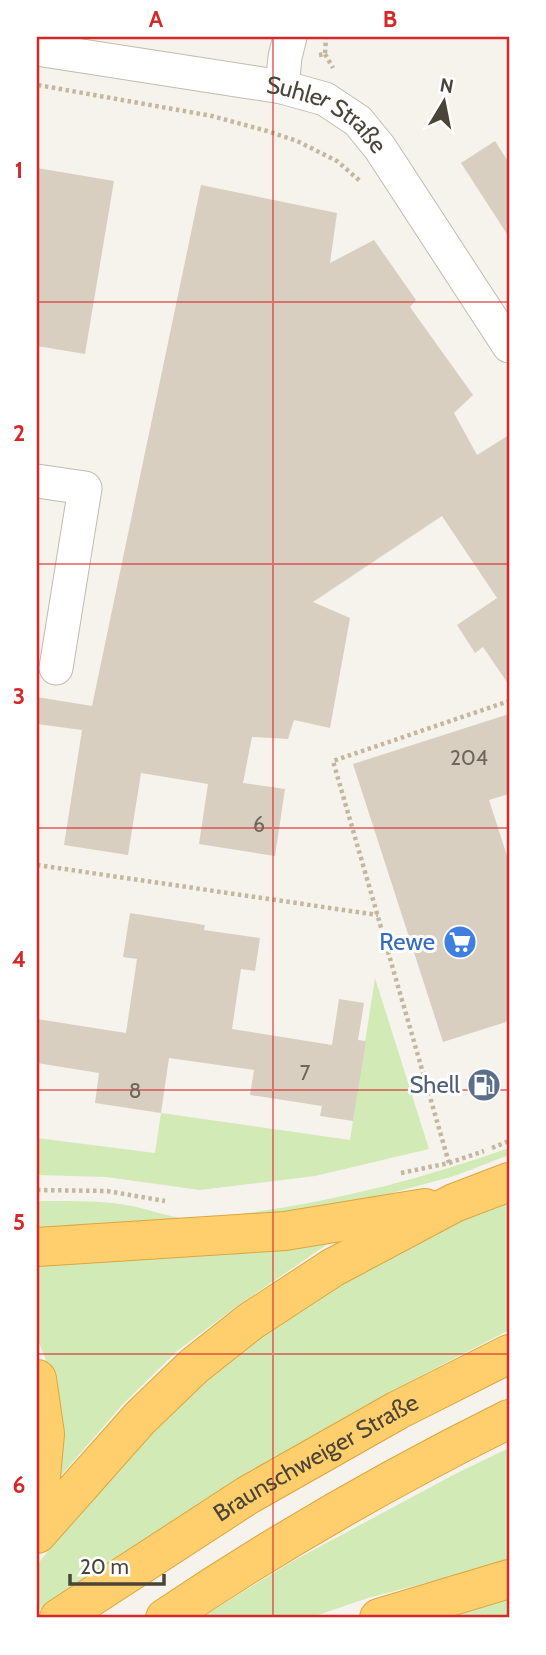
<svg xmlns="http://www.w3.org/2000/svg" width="546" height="1655" font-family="Cabin,sans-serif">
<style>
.green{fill:#d2eab5}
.building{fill:#d8cfc1}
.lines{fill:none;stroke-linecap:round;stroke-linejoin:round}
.minor-casing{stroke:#c2bbae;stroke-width:35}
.highway-casing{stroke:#e0a43c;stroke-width:40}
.path{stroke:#c4b79f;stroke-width:4.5;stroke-dasharray:3.5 3.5;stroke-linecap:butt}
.minor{stroke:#fff;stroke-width:33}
.highway{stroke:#ffcf6e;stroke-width:38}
.grid{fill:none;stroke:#d62828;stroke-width:2;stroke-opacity:0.55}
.labels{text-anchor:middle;stroke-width:6;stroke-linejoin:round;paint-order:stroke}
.number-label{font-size:21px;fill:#6e675b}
.street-label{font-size:24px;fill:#4b4439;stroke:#fff}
.shop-label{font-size:24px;fill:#366cbe;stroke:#fff;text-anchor:end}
.service-label{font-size:24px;fill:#4e5e75;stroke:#fff;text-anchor:end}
.neatline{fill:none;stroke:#d62828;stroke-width:2.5}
.grid-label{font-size:23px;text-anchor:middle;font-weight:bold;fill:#d62828}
</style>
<rect width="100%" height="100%" fill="#f6f3ec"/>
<!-- green -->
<g class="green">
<path d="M375 978 429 1149 315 1176 200 1190 106 1177 37 1175V1138L155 1153 161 1113 350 1140Z"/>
<path d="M509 1148V1155L454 1176 359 1202 284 1216 37 1232V1201C68 1201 101 1200 132 1206 155 1211 176 1220 200 1219 215 1218 231 1215 247 1213 337 1201 424 1178 509 1148Z"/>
<path d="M509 1200V1330L384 1395 238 1481 139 1543 37 1611V1565L85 1504 153 1426 214 1374 271 1330 348 1280 466 1218Z"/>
<path d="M338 1237 240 1304 177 1351 123 1404 58 1479 54 1380 37 1338V1259Z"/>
<path d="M509 1448V1561L368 1598 309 1618H200L293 1561 455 1474Z"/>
<path d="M509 1596V1618H442Z"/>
</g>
<!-- building -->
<g class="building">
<path d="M495 141 509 163V237L461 163Z"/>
<path d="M37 168 114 181 85 354 37 346Z"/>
<path d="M201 185 337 213 330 263 374 240 416 300 410 307 473 395 454 413 477 455 509 435V685L483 647 475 653 457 625 497 598 442 516 313 602 350 618 330 728 294 720 288 739 252 737 243 783 285 789 275 856 199 844 208 784 141 773 128 855 64 845 82 730 37 724V697L92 706Z"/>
<path d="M509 714V794L489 800 509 862V1021L443 1042 353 764Z"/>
<path d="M130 913 205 925 204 930 260 938 255 971 241 969 232 1029 332 1045 339 999 364 1003 358 1040 366 1041 353 1121 320 1116 322 1106 250 1095 254 1070 169 1058 161 1113 95 1103 99 1073 37 1063V1019L126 1033 137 959 123 957Z"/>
</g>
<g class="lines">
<defs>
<g id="minor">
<path id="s1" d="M37 49 282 87 325 99 358 121 380 148 509 346"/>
<path d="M282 87 285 57 290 37"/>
<path d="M37 481 85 488 56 668"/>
</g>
<g id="highway">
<path d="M37 1247 285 1231 425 1208"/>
<path d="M37 1379 45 1434 41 1476 37 1490"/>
<path d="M37 1534 140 1418 194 1366 251 1321 332 1268 454 1203 509 1182"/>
<path id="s2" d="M59 1618 248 1495 398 1410 509 1354"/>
<path d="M165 1618C275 1544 390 1478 509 1419"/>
<path d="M379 1618 509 1579"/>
</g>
</defs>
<!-- minor casing -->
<use href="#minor" class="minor-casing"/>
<!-- highway casing -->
<use href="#highway" class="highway-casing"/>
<!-- path -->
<g class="path">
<path d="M325 54 333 68"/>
<path d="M319 55 325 54 326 37"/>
<path d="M38 85 212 116 267 131 297 141 337 161 360 181"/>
<path d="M37 865 378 915"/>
<path d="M492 1148 509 1141"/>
<path d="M449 1163 333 761 509 701"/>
<path d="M401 1173 449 1163 484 1151"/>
<path d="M37 1190 107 1191 165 1201"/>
</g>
<!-- minor -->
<use href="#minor" class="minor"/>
<!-- highway -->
<use href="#highway" class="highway"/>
</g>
<!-- grid -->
<path class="grid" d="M273 37V1618M37 302H509M37 564H509M37 828H509M37 1090H509M37 1354H509"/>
<!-- icons -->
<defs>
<symbol id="supermarket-disc" viewBox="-11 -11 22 22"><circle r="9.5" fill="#3f7fe0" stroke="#fff"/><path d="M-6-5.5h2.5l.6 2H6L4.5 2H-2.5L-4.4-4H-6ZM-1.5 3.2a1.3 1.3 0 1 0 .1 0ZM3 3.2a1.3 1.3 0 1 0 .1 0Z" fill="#fff"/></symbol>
<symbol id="fuel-disc" viewBox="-11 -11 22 22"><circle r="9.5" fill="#5c6f8a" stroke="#fff"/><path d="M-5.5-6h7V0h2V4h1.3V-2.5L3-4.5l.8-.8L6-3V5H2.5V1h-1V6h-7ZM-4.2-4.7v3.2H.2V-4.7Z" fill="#fff"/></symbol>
</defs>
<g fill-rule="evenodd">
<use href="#supermarket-disc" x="441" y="923" width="38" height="38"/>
<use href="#fuel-disc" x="465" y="1066" width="38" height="38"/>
</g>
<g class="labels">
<!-- number labels -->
<g class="number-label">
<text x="469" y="765">204</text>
<text x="259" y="832">6</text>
<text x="305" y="1080">7</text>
<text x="135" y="1098">8</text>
</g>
<!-- street labels -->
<g class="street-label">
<text dy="8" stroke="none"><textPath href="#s1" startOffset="301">Suhler Straße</textPath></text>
<text dy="8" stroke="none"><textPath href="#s2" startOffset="303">Braunschweiger Straße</textPath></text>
</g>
<!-- shop labels -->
<g class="shop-label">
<text x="435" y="950">Rewe</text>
</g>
<!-- service labels -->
<g class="service-label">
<text x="460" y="1093">Shell</text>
</g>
</g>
<!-- border -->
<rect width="546" height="1655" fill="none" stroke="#ffffff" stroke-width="77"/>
<!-- north arrow -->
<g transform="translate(444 102) rotate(10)" stroke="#ffffff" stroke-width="5" paint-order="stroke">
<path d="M0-5L12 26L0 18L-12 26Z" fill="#4b4439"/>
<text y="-10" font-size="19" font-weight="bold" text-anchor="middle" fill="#4b4439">N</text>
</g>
<!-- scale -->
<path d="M70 1574v10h94v-10" fill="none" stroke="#4b4439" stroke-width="3.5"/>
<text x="80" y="1574" font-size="21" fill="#4b4439" stroke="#ffffff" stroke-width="5" paint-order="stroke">20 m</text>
<rect x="38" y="38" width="470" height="1578" class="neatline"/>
<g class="grid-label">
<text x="156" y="27">A</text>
<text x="390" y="27">B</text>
<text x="19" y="178">1</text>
<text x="19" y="441">2</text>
<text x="19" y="704">3</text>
<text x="19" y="967">4</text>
<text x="19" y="1230">5</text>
<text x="19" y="1493">6</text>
</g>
</svg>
